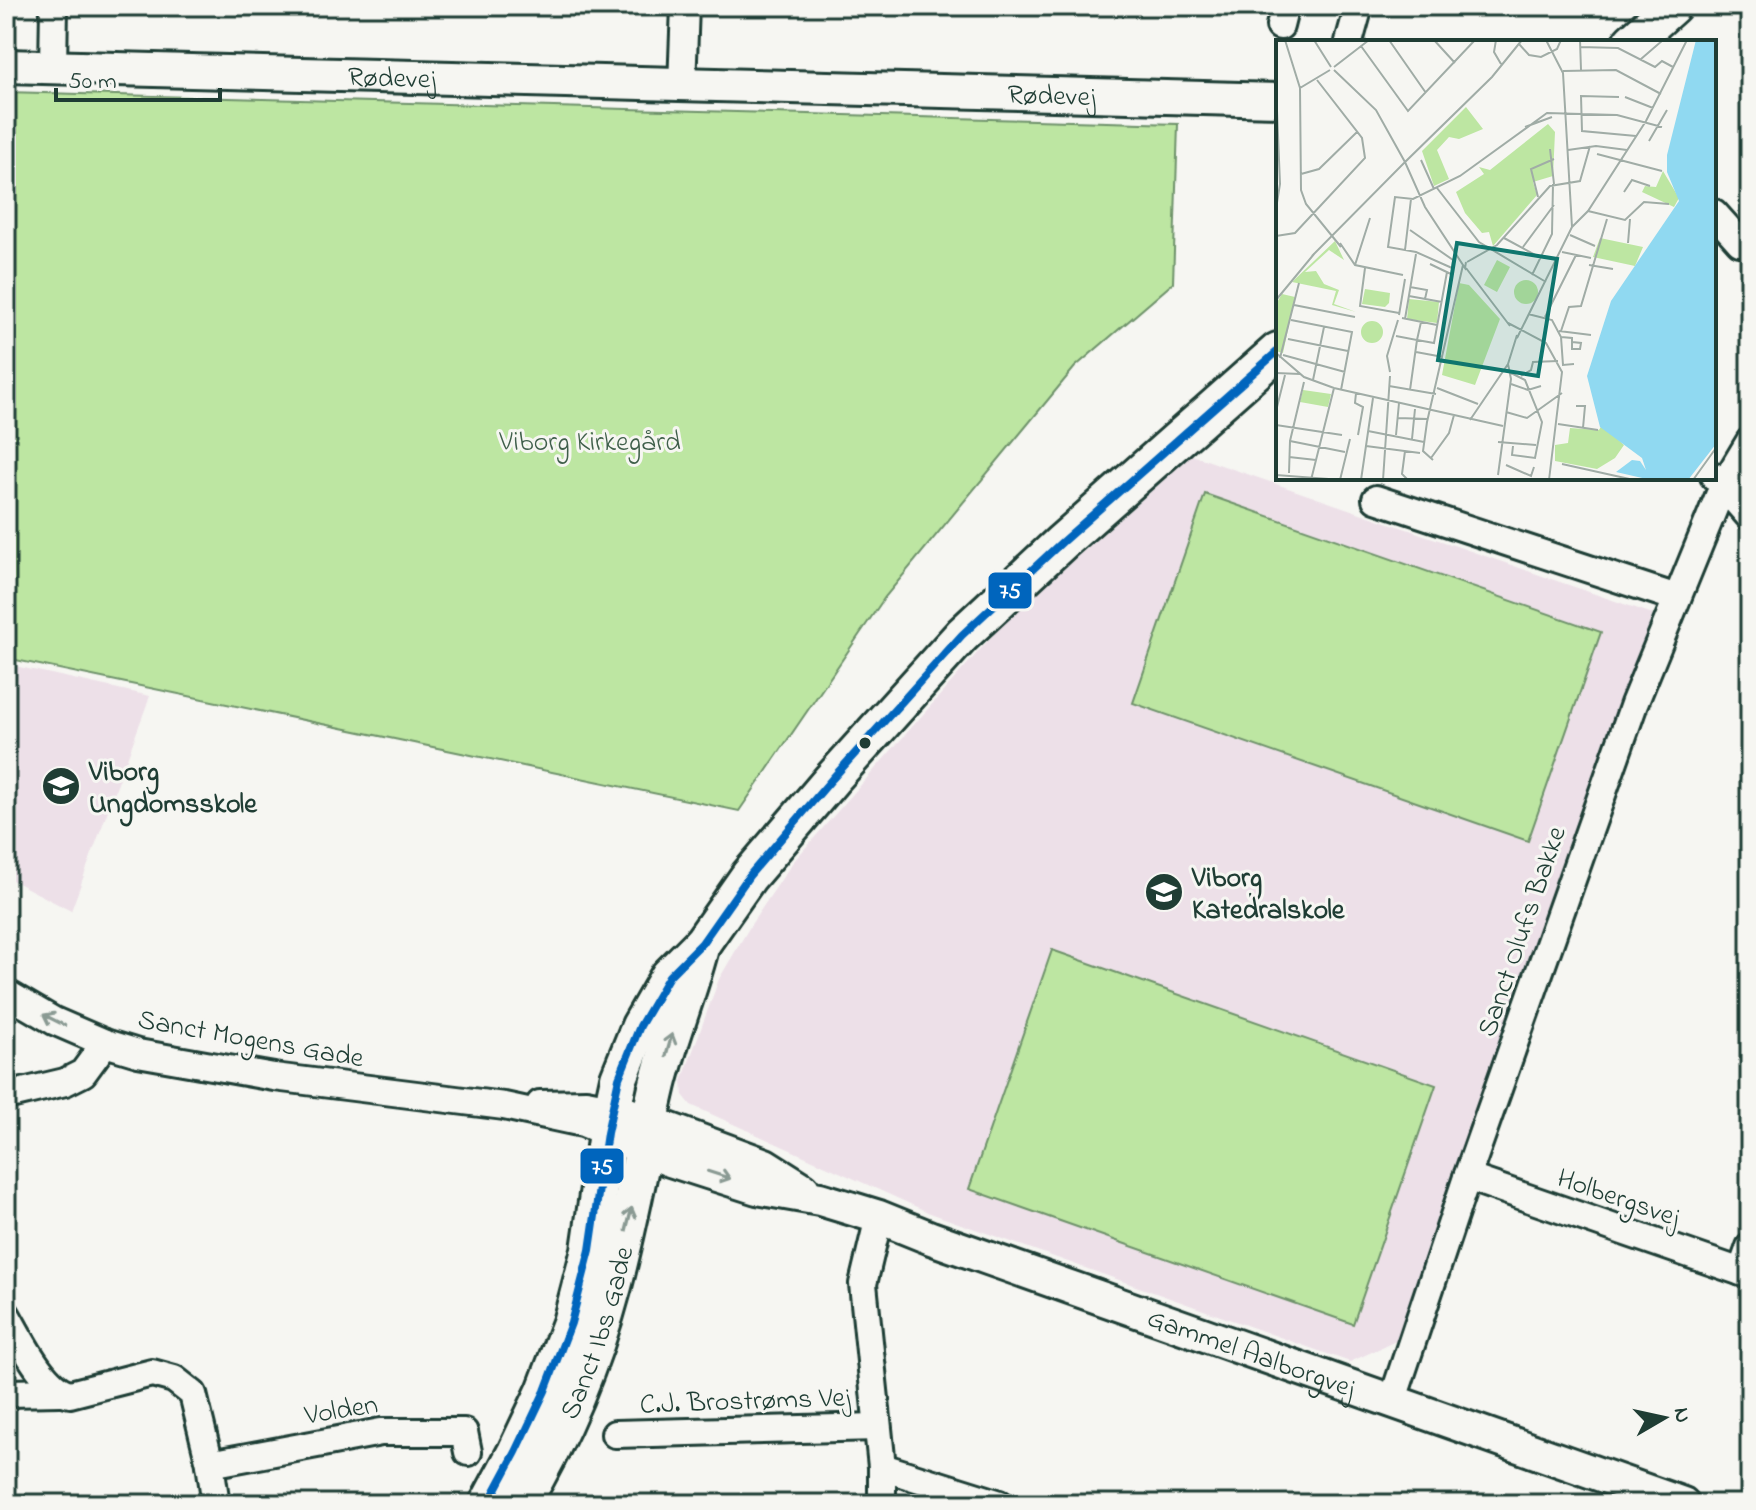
<svg xmlns="http://www.w3.org/2000/svg" width="1756" height="1510" font-family="'Indie Flower',sans-serif">
<style>
.built{fill:#ede0e8}
.green{fill:#bde6a2;stroke:#6e926b;stroke-width:2}
.lines{fill:none;stroke-linecap:round;stroke-linejoin:round}
.minor-casing{stroke:#1f3d34;stroke-width:32}
.tertiary-casing{stroke:#1f3d34;stroke-width:38}
.secondary-casing{stroke:#1f3d34;stroke-width:42}
.minor{stroke:#f6f6f2;stroke-width:26}
.tertiary{stroke:#f6f6f2;stroke-width:32}
.secondary{stroke:#f6f6f2;stroke-width:36}
.bus-1-casing{stroke:#f6f6f2;stroke-width:14}
.bus-1{stroke:#0065bd;stroke-width:8}
.oneway{stroke:#8a9a93}
.bus-dot{fill:#1f3d34;stroke:#f6f6f2;stroke-width:3}
.labels{text-anchor:middle;stroke-width:6;stroke-linejoin:round;paint-order:stroke}
.street-label{font-size:28px;fill:#1f3d34;stroke:#f6f6f2}
.park-label{font-size:28px;fill:#3f5f4a;stroke:#f6f6f2}
.poi-label{font-size:28px;font-weight:bold;fill:#1f3d34;stroke:#f6f6f2;text-anchor:start}
.inset-road{fill:none;stroke:#a0aca6;stroke-width:2}
.view{fill:#0f766e;fill-opacity:0.15;stroke:#0f766e;stroke-width:4}
.inset-edge{fill:none;stroke:#1f3d34;stroke-width:4}
.line-badge{stroke:#f6f6f2;stroke-width:3}
.badge-label{font-size:22px;text-anchor:middle;font-weight:bold;fill:#fff}
</style>
<rect width="100%" height="100%" fill="#f6f6f2"/>
<filter id="ink" filterUnits="userSpaceOnUse"><feTurbulence type="fractalNoise" baseFrequency=".0125" numOctaves="2"/><feDisplacementMap in="SourceGraphic" scale="16" xChannelSelector="R" yChannelSelector="G"/><feConvolveMatrix kernelMatrix="1 2 1 2 8 2 1 2 1" color-interpolation-filters="sRGB"/></filter>
<g filter="url(#ink)">
<!-- built -->
<g class="built">
<path d="M1192 455 1653 614 1398 1340 1350 1362 930 1213 691 1105 683 1095 682 1081 719 979 752 923 793 862 1008 618Z"/>
<path d="M6 664 150 696 71 911 6 877Z"/>
</g>
<!-- green -->
<g class="green">
<path d="M6 92 1178 124 1173 283 1075 367 885 597 739 811 6 658Z"/>
<path d="M1205 494 1601 632 1528 841 1133 703Z"/>
<path d="M1052 950 1436 1085 1353 1324 969 1189Z"/>
</g>
<g class="lines">
<defs>
<g id="minor">
<path d="M1280 26 1285 6"/>
<path d="M1349 42 1359 6"/>
<path d="M53 68 54 6"/>
<path d="M682 86 685 6"/>
<path d="M1714 213 1740 242"/>
<path d="M1714 476 1750 517"/>
<path d="M1376 499 1677 598"/>
<path d="M6 993 54 1021 105 1043 138 1053 274 1077 504 1106 583 1123 607 1133"/>
<path d="M6 1096 65 1082 83 1073 105 1043"/>
<path d="M540 1104 586 1103 612 1108"/>
<path d="M1467 1177 1750 1275"/>
<path d="M879 1217 863 1284 882 1467V1504"/>
<path d="M1741 1272 1750 1247"/>
<path d="M6 1314C20 1338 43 1388 70 1394L152 1373 174 1379 193 1394 210 1464 216 1504"/>
<path d="M6 1393 60 1392"/>
<path d="M1392 1402 1467 1177 1634 704 1723 486 1750 441"/>
<path d="M615 1434 877 1427"/>
<path d="M210 1464 381 1432H464L468 1452"/>
<path d="M882 1467 1000 1504"/>
</g>
<g id="tertiary">
<path id="s1" d="M6 66 1278 100"/>
<path d="M612 1108 765 1165 803 1189"/>
<path id="s2" d="M607 1133 670 1160 757 1188 820 1199 879 1217 931 1238 1683 1504"/>
</g>
<g id="secondary">
<path d="M1632 42 1672 6"/>
<path d="M488 1504 516 1452 545 1391 571 1323 590 1250 607 1133 619 1078 640 1026 669 976 702 943 749 876 832 779 962 635 1062 542 1278 351"/>
<path id="s3" d="M521 1504C561 1437 593 1361 613 1286 631 1219 642 1151 658 1084 670 1036 689 992 701 944"/>
</g>
</defs>
<!-- minor casing -->
<use href="#minor" class="minor-casing"/>
<!-- tertiary casing -->
<use href="#tertiary" class="tertiary-casing"/>
<!-- secondary casing -->
<use href="#secondary" class="secondary-casing"/>
<!-- minor -->
<use href="#minor" class="minor"/>
<!-- tertiary -->
<use href="#tertiary" class="tertiary"/>
<!-- secondary -->
<use href="#secondary" class="secondary"/>
<defs>
<path id="bus-1" d="M488 1504 516 1452 545 1391 571 1323 590 1250 607 1133 619 1078 640 1026 669 976 702 943 749 876 832 779 962 635 1062 542 1278 351"/>
</defs>
<!-- bus-1 casing -->
<use href="#bus-1" class="bus-1-casing"/>
<!-- bus-1 -->
<use href="#bus-1" class="bus-1"/>
</g>
<!-- one-way arrows -->
<defs><path id="oneway-shaft" d="M-6 0H5M1.5-3L5.5 0L1.5 3" fill="none" stroke-width="1.6" stroke-linecap="round" stroke-linejoin="round" transform="scale(2)"/></defs>
<g class="oneway">
<use href="#oneway-shaft" transform="translate(54 1020) rotate(-153)"/>
<use href="#oneway-shaft" transform="translate(669 1045) rotate(-74)"/>
<use href="#oneway-shaft" transform="translate(719 1175) rotate(18)"/>
<use href="#oneway-shaft" transform="translate(629 1219) rotate(-76)"/>
</g>
</g>
<!-- icons -->
<defs>
<symbol id="school-disc" viewBox="-11 -11 22 22"><circle r="9.5" fill="#1f3d34" stroke="#f6f6f2"/><path d="M0-5L7-2L0 1L-7-2ZM-4 1L0 2.5L4 1V4Q0 6-4 4Z" fill="#fff"/></symbol>
</defs>
<g fill-rule="evenodd">
<use href="#school-disc" x="39" y="764" width="44" height="44"/>
<use href="#school-disc" x="1142" y="870" width="44" height="44"/>
</g>
<!-- markers -->
<circle class="bus-dot" cx="865" cy="743" r="7"/>
<g class="labels">
<!-- street labels -->
<g class="street-label">
<text dy="10" stroke="none"><textPath href="#s1" startOffset="386">Rødevej</textPath></text>
<text dy="10" stroke="none"><textPath href="#s1" startOffset="1046">Rødevej</textPath></text>
<text transform="translate(1520 931) rotate(-71)" y="10">Sanct Olufs Bakke</text>
<text transform="translate(251 1037) rotate(10)" y="10">Sanct Mogens Gade</text>
<text transform="translate(1619 1196) rotate(19)" y="10">Holbergsvej</text>
<text dy="10" stroke="none"><textPath href="#s3" startOffset="188">Sanct Ibs Gade</textPath></text>
<text dy="10" stroke="none"><textPath href="#s2" startOffset="682">Gammel Aalborgvej</textPath></text>
<text transform="translate(745 1399) rotate(-2)" y="10">C.J. Brostrøms Vej</text>
<text transform="translate(341 1408) rotate(-9)" y="10">Volden</text>
</g>
<!-- park labels -->
<g class="park-label">
<text x="590" y="450">Viborg Kirkegård</text>
</g>
<!-- poi labels -->
<g class="poi-label">
<text x="89" y="780">Viborg<tspan x="89" dy="32">Ungdomsskole</tspan></text>
<text x="1192" y="886">Viborg<tspan x="1192" dy="32">Katedralskole</tspan></text>
</g>
</g>
<!-- overview -->
<g transform="translate(1276 40)">
<rect width="440" height="440" fill="#f6f6f2"/>
<path d="M190 67 207 89 183 99 173 97 161 110 173 139 158 146 146 111ZM272 84 279 92 277 136 257 142 261 155 217 206 213 192 206 193 189 173 180 152 208 134 203 127 214 130ZM387 131 403 158 398 167 366 152 369 146 380 147ZM324 198 367 207 359 226 317 217ZM59 201 68 220 53 210 29 232 40 231 48 244 63 250 58 264 80 272 56 265 60 251 16 242ZM221 220 234 227 221 252 208 245ZM238 252a12 12 0 1 1 24 0a12 12 0 1 1-24 0ZM183 243 193 245 224 279 199 345 166 335ZM89 249 114 253 113 263 109 267 86 264ZM6 254 19 257 7 313 0 311V264ZM133 259 163 262 161 283 131 279ZM85 292a11 11 0 1 1 22 0a11 11 0 1 1-22 0ZM27 350 55 354 52 367 24 362ZM326 385 348 405 339 418 321 429 279 421V405L292 403 294 388 323 390Z" fill="#bde6a2"/>
<path d="M420 0H440V404L412 440H375L340 432 356 420 364 421 370 430 366 418 324 387 311 336 335 261 403 161 391 132V115Z" fill="#90d9f1"/>
<path class="inset-road" d="M9 0 24 48M38 0 55 27M113 0 150 53M158 0 179 23M220 0 218 12 225 24M304 0 305 30M243 4 253 15 265 17 281 9 285 0M85 6 132 71 199 0M304 7 342 8 379 27 386 21 397 27M365 19 387 0M58 27 93 0M54 30 24 48 25 150 30 164 65 207M58 30 100 70 129 122 216 37 246 0M287 31 340 30 385 54M0 46 4 144 0 169M343 57 305 56 306 91 360 96M349 57 377 68M249 87 276 77M373 101 391 70M274 109 278 144M292 110 320 106 351 110M321 114 386 131M145 120 158 149M25 134 43 129 81 92M161 148 203 202 270 242M348 152 356 140 374 146M262 157 255 129 278 119M312 171 349 180 368 162 393 164M296 187 312 171 370 81 411 0M134 190 177 220 176 229M294 195 319 206M0 196 19 193 89 118 86 98 41 40M228 198 265 218M64 203 79 225 127 235M352 203 354 179M247 207 278 165M129 210 135 159M286 212 315 218M36 216 129 122 149 167 189 228 190 222M191 222 221 205 274 146 304 141 314 106M154 224 177 235M79 225 94 178M313 225 337 229M89 228 84 266 123 273M176 228 140 212 112 207 119 157 137 159 184 136 271 73 341 75 386 87M190 228 234 286M256 235 276 194 277 144M134 247 151 250 149 259M133 256 166 262M0 260 38 214M18 265 79 277M252 274 276 280 285 297 287 325 298 324M123 275 129 239M269 277 300 215M126 278 161 285M129 279 140 214M15 280 76 292 65 350M145 282 141 300 158 303 171 232M232 283 270 303 286 332 273 440M283 291 315 295M285 291 293 267 305 266 331 179M120 296 141 300 134 350M285 297 296 298V309H304L305 303 296 302M241 298 296 187 287 33 270 0M12 299 72 311M140 312 167 317M0 313 28 337 58 348 227 386M7 315 69 332M4 318 23 243M114 332 111 316 122 280M0 333 24 334M235 333 249 340 266 382 259 418 236 415 237 406M245 336 255 330 257 322 282 321M37 340 48 287M235 344 252 350 265 346M113 346 160 354M161 348 202 364M80 353 79 363 87 367 82 395M300 366H309L307 388M0 371 9 335M230 372 251 378 286 353M122 378 152 379M194 380 232 324M282 384 322 390M0 385 66 395M92 391 148 402M120 395 123 363M136 399 139 369M14 401 69 412M222 402 260 405M90 406 144 413M129 411 126 434 131 439M13 417 40 420M155 418 173 393 178 375M157 420 147 411 151 382 187 225M286 424 358 440M230 425 255 436 258 427M13 433 14 401 28 342M0 435 66 440M222 435 235 339 232 324 241 295M35 440 58 348M64 440 74 399M85 440 97 358M107 440 114 336M417 440 440 408"/>
<path class="view" d="M181 203 281 219 262 336 162 320Z"/>
<rect width="440" height="440" class="inset-edge"/>
</g>
<g class="line-badge">
<rect x="987" y="571" width="46" height="39" rx="8" fill="#0065bd"/>
<rect x="579" y="1147" width="46" height="38" rx="8" fill="#0065bd"/>
</g>
<g class="badge-label">
<text x="1010" y="598">75</text>
<text x="602" y="1174">75</text>
</g>
<!-- margin -->
<rect width="1756" height="1510" fill="none" stroke="#f6f6f2" stroke-width="32"/>
<rect x="16" y="16" width="1724" height="1478" fill="none" stroke="#1f3d34" stroke-width="3" filter="url(#ink)"/>
<!-- north arrow -->
<g transform="translate(1664 1418) rotate(81)" stroke="#f6f6f2" stroke-width="6" paint-order="stroke">
<path d="M0-6L14 30L0 20L-14 30Z" fill="#1f3d34"/>
<text y="-12" font-size="22" font-weight="bold" text-anchor="middle" fill="#1f3d34">N</text>
</g>
<!-- scale -->
<path d="M56 88v12h164v-12" fill="none" stroke="#1f3d34" stroke-width="4"/>
<text x="68" y="88" font-size="24" fill="#1f3d34" stroke="#f6f6f2" stroke-width="6" paint-order="stroke">50 m</text>
</svg>
